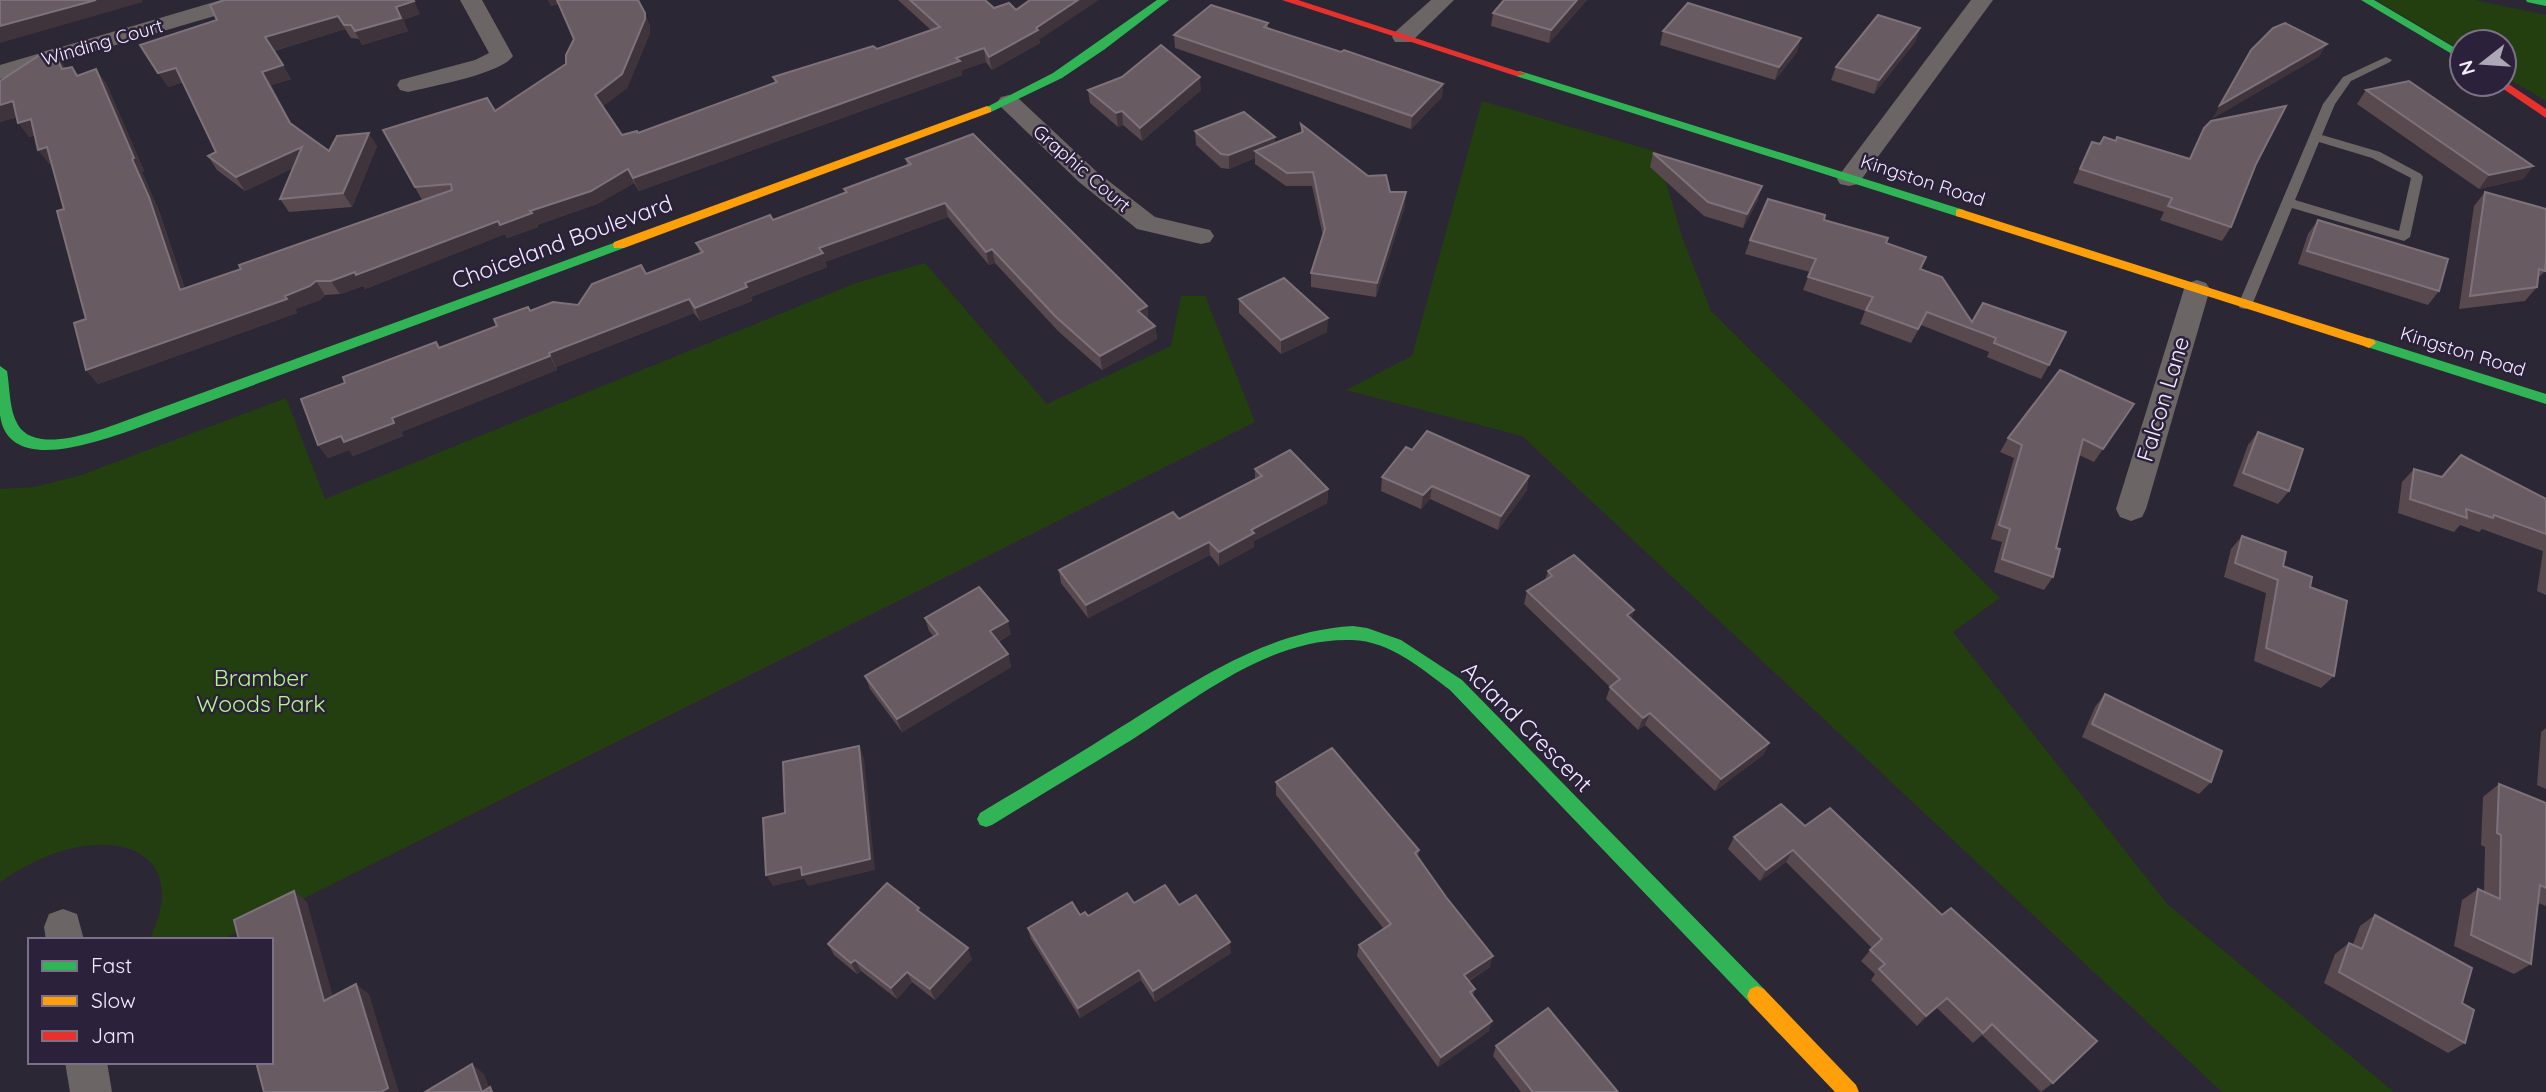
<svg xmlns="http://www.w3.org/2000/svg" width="2546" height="1092" font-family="Quicksand,sans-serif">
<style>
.green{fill:#243f0f}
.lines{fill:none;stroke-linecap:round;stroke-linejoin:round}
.lane{fill:#6b6565;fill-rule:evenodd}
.street{fill:#6b6565;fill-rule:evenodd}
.fast{fill:#30b455;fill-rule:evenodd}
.slow{fill:#ff9f0a;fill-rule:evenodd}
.jam{fill:#e5322d;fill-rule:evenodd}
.wall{fill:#58494e}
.shaded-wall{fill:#3f343c}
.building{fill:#685b61;stroke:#7e727a;stroke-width:2}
.labels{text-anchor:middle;stroke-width:5;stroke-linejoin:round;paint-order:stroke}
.far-street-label{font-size:19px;fill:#f3ecfe;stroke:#2b213a}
.street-label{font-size:23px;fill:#f3ecfe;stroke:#2b213a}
.park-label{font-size:23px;fill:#b3f788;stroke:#2b213a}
</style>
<rect width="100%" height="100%" fill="#2c2734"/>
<!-- green -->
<g class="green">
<path d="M2376 0H2475L2546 15V101L2504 76V42H2462V51Z"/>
<path d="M1482 101 1657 152 1682 237 1711 311 2000 598 1953 632 2167 904 2394 1092H2222L1522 436 1346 390 1412 356Z"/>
<path d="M925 263 1047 404 1171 346 1181 296H1205L1255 422 221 940H149C184 871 144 833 73 848 46 854 23 867 0 882V489L34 487 79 476 286 398 325 499 856 283Z"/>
</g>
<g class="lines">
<!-- lane -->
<path class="lane" d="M2386 57 2392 60 2390 62 2351 81 2335 104 2322 135 2380 152 2421 174 2423 177 2410 237 2404 241 2292 208 2252 305 2245 309 2240 308 2238 305 2323 104 2343 77ZM2319 142 2372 158 2411 178 2399 231 2295 200Z"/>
<!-- street -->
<g class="street">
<path d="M221 0H255L252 5 0 79V65Z"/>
<path d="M460 0H482L513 56C501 74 431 86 408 92L400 90 397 85 400 80 475 60 489 53Z"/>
<path d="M1431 0H1454L1411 42H1395L1392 37 1395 32Z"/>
<path d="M1971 0H1993L1858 184 1849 186 1840 184 1837 179 1840 174Z"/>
<path d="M1009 95 1017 97 1097 172 1155 217 1210 230 1214 236 1210 242 1201 244 1137 229 1079 182 1001 107 997 102 1001 97Z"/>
<path d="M2197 280 2206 283 2210 289 2146 509 2142 517 2131 521 2120 517 2116 509 2184 289 2188 283Z"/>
<path d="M63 909 77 914 84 940H46L44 927 49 914Z"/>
<path d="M65 1062H107L112 1092H70Z"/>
</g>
<!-- fast -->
<g class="fast">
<path d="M1157 0H1169L1105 49 1062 78 991 112H983L981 110 1053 73Z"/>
<path d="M2361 0H2374L2462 52V60Z"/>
<path d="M2526 0H2546V6L2527 2Z"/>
<path d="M1520 71 1964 210 1966 213 1960 217 1956 216 1516 76V72Z"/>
<path d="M619 241 624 242V248L132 430C98 441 8 476 0 415 0 399 0 382 0 366L7 371C10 388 9 410 18 425 36 455 97 431 122 422Z"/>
<path d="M2369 338 2546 394V404L2364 346 2362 343Z"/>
<path d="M1353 626 1367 628 1401 640 1462 680 1764 989 1767 996 1764 1003 1757 1006 1750 1003 1450 690C1422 669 1390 641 1352 640 1271 637 1198 697 1133 739 1086 768 1039 796 992 825L986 827 980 825 977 819 980 813C1027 785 1074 757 1121 727 1194 682 1265 631 1353 626Z"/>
</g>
<!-- slow -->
<g class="slow">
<path d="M987 106 991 108V112L624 248H614L613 245 614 242Z"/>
<path d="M1960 209 2374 340 2376 343 2369 348 2364 346 1956 216V210Z"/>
<path d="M1757 986 1764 989 1856 1085 1859 1092H1835L1750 1003 1747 996 1750 989Z"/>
</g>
<!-- jam -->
<g class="jam">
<path d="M1282 0H1298L1526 74 1516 76Z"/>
<path d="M2504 81 2546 109V118L2496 84H2504Z"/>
</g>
</g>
<!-- wall -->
<g class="wall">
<path d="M548 0H638L650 26V33L627 88 603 106 622 135 638 133 775 83 773 77 877 49 931 30 898 0H985L994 8 1039 40 1040 43 992 70 986 62 962 70V75L639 191 634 183 597 204 537 225 538 227 507 238 505 234 365 289 363 286 340 294 325 295 320 300 295 309 297 313 98 384 86 370V319L64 209 51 163 49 164 35 135 29 137 17 117 0 122V81L62 63 65 68 72 67 78 75 106 83 144 171 142 172 159 211 185 289 241 269 422 200 383 130 495 111 566 64 574 40 558 4 551 6Z"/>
<path d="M1504 0H1587L1549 43 1491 26 1493 13Z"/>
<path d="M420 14 403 20 408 31 362 45 359 39 351 38 345 29 274 51 291 79 271 85 291 124 329 151 377 146 352 207 289 212 280 199 293 168 245 191 217 170 208 156 216 152 183 82 168 87 217 20Z"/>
<path d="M1268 23V28L1443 84 1442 97 1411 129 1175 48 1174 35Z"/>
<path d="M1920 28 1915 42 1874 94 1831 80 1836 67Z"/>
<path d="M1663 31 1797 52 1775 80 1660 45Z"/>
<path d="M1088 90H1201L1142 141 1123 125 1118 127 1090 103Z"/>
<path d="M2366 90 2533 166 2523 179 2479 189 2357 104Z"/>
<path d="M1301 124 1390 192 1405 206 1376 297 1311 287V273L1323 236 1312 186H1286L1255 164V158L1229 169 1221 168 1196 145 1195 131 1275 137V143L1301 133Z"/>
<path d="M2204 128 2256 164 2231 227 2222 241 2160 220 2164 212 2073 183 2092 142 2100 144 2115 141 2189 159Z"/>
<path d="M1653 153 1758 200 1743 228 1704 216 1650 167Z"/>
<path d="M906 159 1147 306 1148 319 1155 326 1157 339 1102 370 1058 331 995 263 989 265 948 217 825 262 827 267 751 297 752 301 700 321 694 313 556 367 557 370 401 432 403 436 353 456 349 450 328 458 318 445 440 347 497 326 530 311 578 305 646 274 700 253 696 243 773 220 845 193 844 189 907 165Z"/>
<path d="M2485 192 2545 271 2538 278 2537 287 2525 301 2459 309 2474 206Z"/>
<path d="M1824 220 1926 257 1921 269 1972 322 2049 365 2041 379 1987 357 1989 352 1921 325 1911 343 1860 324 1865 311 1803 290 1810 272 1745 254 1750 240Z"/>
<path d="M2318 220 2439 291 2428 305 2298 264 2308 234Z"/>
<path d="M1239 299 1327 332 1281 354 1239 313Z"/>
<path d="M2134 404 2094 462 2079 455 2056 548 2053 577 2044 590 1994 572 2002 542 1991 539 2014 458 2000 452 2008 438Z"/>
<path d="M2258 432 2289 491 2278 504 2233 486 2248 445Z"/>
<path d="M1412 450 1527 490 1498 530 1430 499 1421 509 1381 491 1382 477Z"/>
<path d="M2461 455 2546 499V595L2537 591 2543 551 2482 529 2479 532 2460 525 2454 532 2398 513 2402 482 2414 469 2441 477Z"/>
<path d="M1255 469 1328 489 1327 503 1254 541V547L1219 566 1210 555 1088 618 1061 583 1059 570 1179 519 1255 479Z"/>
<path d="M2242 536 2310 587 2334 676 2321 688 2254 661 2266 593 2224 577 2231 549Z"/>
<path d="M1548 571 1634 610 1631 619 1769 743 1763 755 1715 791 1645 725 1638 730 1606 699 1610 687 1524 604 1527 591 1545 580Z"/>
<path d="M925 618 1011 634 998 642 1008 654 1011 667 902 732 870 689 865 676 934 637 929 631Z"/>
<path d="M2105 694 2211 782 2199 794 2082 737 2095 707Z"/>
<path d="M2546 728V789L2537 785 2541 732Z"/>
<path d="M1276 782 1419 850 1418 857 1490 967 1469 981 1475 989 1473 995 1489 1031 1438 1067 1357 956 1359 945 1384 929 1276 795Z"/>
<path d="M2499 784 2546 803V906L2538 903 2531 964 2514 974 2454 946 2462 900 2478 889 2484 892 2485 847 2481 845 2483 797Z"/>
<path d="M1781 804 2053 1083 2041 1092 1982 1035 1973 1043 1937 1008 1917 1026 1871 980 1875 974 1861 961 1872 948 1786 862 1760 881 1728 849 1734 837Z"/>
<path d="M1134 903 1179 905 1231 953 1155 1002 1141 980 1080 1018 1031 939 1028 928 1080 915 1088 916Z"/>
<path d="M921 913 972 959 935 1000 912 982 897 999 861 971 857 974 834 955 828 944Z"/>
<path d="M2375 915 2462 1003 2465 1043 2448 1053 2324 983 2335 954 2349 943 2353 944 2360 926Z"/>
<path d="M1496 1046 1618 1092H1521L1493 1056Z"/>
</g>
<!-- shaded-wall -->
<g class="shaded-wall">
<path d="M96 0H142L143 2 0 43V26Z"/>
<path d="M414 0 420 14 403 20 408 31 362 45 355 31 396 7Z"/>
<path d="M548 0H556L558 4 551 6Z"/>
<path d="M1078 0H1099L1039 40 1040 43 992 70 989 57 1036 28Z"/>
<path d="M1577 0H1587L1549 43 1551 30Z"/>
<path d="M645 13 650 26V33L627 88 601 108 595 95Z"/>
<path d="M338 16 345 29 273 51 265 37Z"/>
<path d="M1920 28 1915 42 1874 94 1879 80Z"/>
<path d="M1801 38 1797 52 1775 80 1779 67Z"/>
<path d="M2327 44 2319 57 2212 119 2220 105Z"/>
<path d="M984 48 986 62 962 70V75L639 191 633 178Z"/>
<path d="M53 50 62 63 72 82 62 69Z"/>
<path d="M283 65 291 79 271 85 298 136 262 72Z"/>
<path d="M176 68 185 81 168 87 158 73Z"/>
<path d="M96 69 106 83 144 171 142 172 159 211 190 304 180 290 132 159Z"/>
<path d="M1200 77 1201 90 1142 141 1140 128Z"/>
<path d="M1443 84 1442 97 1411 129 1412 116Z"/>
<path d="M13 101 24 115 0 122V105Z"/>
<path d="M1122 111 1123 125 1118 127 1116 113Z"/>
<path d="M31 119 42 133 29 137 18 123Z"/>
<path d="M369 133 377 146 352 207 343 193Z"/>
<path d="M1275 137V150L1255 151V158L1229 169V155Z"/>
<path d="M47 147 58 161 49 164 38 150Z"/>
<path d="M302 147 310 160 245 191 236 177Z"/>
<path d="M2533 166 2523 179 2479 189 2489 175Z"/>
<path d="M628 169 634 183 597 204 537 225 538 227 507 238 500 225Z"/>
<path d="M1762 186 1758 200 1743 228 1747 214Z"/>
<path d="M1406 192 1405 206 1376 297 1377 283Z"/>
<path d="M945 203 948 217 825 262 827 267 751 297 752 301 700 321 695 308 745 283 819 248Z"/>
<path d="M498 221 505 234 365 289 363 286 340 294 331 281Z"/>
<path d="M992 249 995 263 989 265 986 252Z"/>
<path d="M316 281 325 295 320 300 295 309 297 313 98 384 86 370 285 296Z"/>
<path d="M689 299 694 313 556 367 549 353Z"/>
<path d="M1147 306 1148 320 1138 311Z"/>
<path d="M1328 318 1327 332 1281 354V340Z"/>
<path d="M1155 326 1157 339 1102 370 1100 356Z"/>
<path d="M550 356 557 370 401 432 403 436 353 456 349 450 328 458 318 445 392 418Z"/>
<path d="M1529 476 1527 490 1498 530 1501 516Z"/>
<path d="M1432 486 1430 499 1421 509 1423 495Z"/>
<path d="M1328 489 1327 503 1254 541V547L1219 566V552L1251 530Z"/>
<path d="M1209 542 1210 555 1088 618 1086 605Z"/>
<path d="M1634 610 1630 624 1627 615Z"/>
<path d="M1008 621 1011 634 993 644 990 631Z"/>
<path d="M1008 654 1011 667 902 732 897 719Z"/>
<path d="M1650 713 1645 725 1638 730 1643 718Z"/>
<path d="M1769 743 1763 755 1715 791 1721 779Z"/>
<path d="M859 746 864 758 875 870 808 886 804 879 773 886 766 875Z"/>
<path d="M1793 850 1786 862 1760 881 1766 870Z"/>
<path d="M294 891 307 902 337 1011 324 1001Z"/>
<path d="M1230 942 1231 953 1155 1002 1153 991Z"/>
<path d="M968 948 972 959 935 1000 930 989Z"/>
<path d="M1493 956 1490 967 1461 985 1464 975Z"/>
<path d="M855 960 861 971 857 974 851 963Z"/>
<path d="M1139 970 1141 980 1080 1018 1078 1008Z"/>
<path d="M907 972 912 982 897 999 891 988Z"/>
<path d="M356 984 369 994 399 1092H381Z"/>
<path d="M1947 998 1937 1008 1917 1026 1926 1016Z"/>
<path d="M1492 1021 1489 1031 1438 1067 1441 1057Z"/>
<path d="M472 1064 484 1074 491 1092H482Z"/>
</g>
<!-- building -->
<g class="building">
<path d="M0 0H96L0 26Z"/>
<path d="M225 0H413L414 1 396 7 401 18 355 31 351 25H344L338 16 265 37 283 65 262 72 290 123 329 151 337 136 369 133 343 193 280 199 302 147 236 177 208 156 216 152 176 68 158 73 140 45 217 20 210 5Z"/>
<path d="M557 0H638L645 13V19L622 74 595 95 622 135 637 131 638 133 777 82 773 77 873 46 877 49 940 27 910 0H985L994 8 1009 3 1016 10 1030 0H1078L1036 28 1038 30 989 57 984 48 956 58 960 61 633 178 628 169 591 191 530 211 532 213 500 225 498 221 356 275 355 272 331 281H316L310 286 285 296 287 299 86 370 74 323 86 319 57 211 64 209 47 147 38 150 31 119 18 123 13 101 0 105V81L43 53 53 50 62 69 72 67 77 76 96 69 134 158 132 159 149 197 180 290 241 269 239 265 452 190 451 184 415 187 383 130 487 98 495 111 566 64V55L574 39Z"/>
<path d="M1504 0H1577L1551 30 1493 13Z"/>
<path d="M1688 3 1801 38 1779 67 1663 31Z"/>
<path d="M1211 5 1268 23 1264 27 1341 52 1344 50 1443 84 1412 116 1174 35Z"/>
<path d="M1878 15 1920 28 1879 80 1836 67Z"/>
<path d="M2285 23 2327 44 2220 105 2251 50 2273 28Z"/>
<path d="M1161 45 1200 77 1140 128 1122 111 1116 113 1088 90 1122 77Z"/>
<path d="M2409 81 2533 166 2489 175 2366 90Z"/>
<path d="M2286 106 2256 164 2231 227 2168 206 2172 198 2080 169 2092 142 2100 144 2104 137 2116 141 2117 137 2190 159 2204 128 2211 121Z"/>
<path d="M1244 112 1275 137 1229 155 1221 154 1195 131Z"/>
<path d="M1301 124 1368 176 1386 175 1390 192H1406L1377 283 1311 273 1325 229 1313 172 1287 173 1255 151 1303 132Z"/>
<path d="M973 134 1147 306 1138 311 1155 326 1100 356 1056 317 992 249 986 252 945 203 819 248 823 253 745 283 747 287 695 308 689 299 549 353 550 356 392 418 394 423 344 442 341 436 318 445 301 399 345 383 343 377 436 342 439 348 497 326 494 319 528 307 530 311 553 302 578 305 592 284 641 265 646 274 703 252 696 243 770 215 773 220 847 192 844 189 911 164 906 159Z"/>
<path d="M1653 153 1762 186 1747 214 1708 202Z"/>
<path d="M2485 192 2546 209V260L2545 271 2539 269 2537 287 2470 296Z"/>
<path d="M1768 199 1825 215 1824 220 1888 238 1886 243 1926 257 1920 269 1942 277 1972 322 1983 303 2066 332 2049 365 1994 343 1996 338 1927 312 1918 329 1866 310 1873 297 1808 277 1816 259 1750 240Z"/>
<path d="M2318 220 2448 259 2439 291 2307 251Z"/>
<path d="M1284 278 1328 318 1281 340 1239 299Z"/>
<path d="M2060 370 2134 404 2103 449 2083 439 2056 548 2060 549 2053 577 2002 559 2010 529 1999 525 2022 445 2008 438Z"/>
<path d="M1427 431 1529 476 1501 516 1432 486 1423 495 1382 477 1406 447 1412 450Z"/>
<path d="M2258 432 2303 449 2289 491 2243 473Z"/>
<path d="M1290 450 1328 489 1251 530 1254 533 1219 552 1209 542 1086 605 1059 570 1173 512 1179 519 1262 476 1255 469Z"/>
<path d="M2461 455 2546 499V534L2494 515 2493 518 2466 509 2467 518 2410 499 2414 469 2442 477Z"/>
<path d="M2242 536 2286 552 2283 566 2312 577 2310 587 2347 601 2334 676 2266 648 2278 580 2235 563Z"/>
<path d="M1574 555 1634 610 1627 615 1769 743 1721 779 1650 713 1643 718 1610 687 1620 679 1527 591 1552 576 1548 571Z"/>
<path d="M979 587 1008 621 990 631 1008 654 897 719 865 676 938 634 925 618Z"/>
<path d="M2105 694 2222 751 2211 782 2092 724Z"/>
<path d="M859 746 870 859 802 875 801 867 766 875 763 818 785 813 783 762Z"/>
<path d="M1332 748 1419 850 1415 853 1446 897 1493 956 1464 975 1475 989 1470 992 1492 1021 1441 1057 1359 945 1391 924 1276 782Z"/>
<path d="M2499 784 2546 803V888L2540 885 2531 964 2471 935 2478 889 2500 899 2501 835 2497 833Z"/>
<path d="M1781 804 1805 826 1830 808 1942 915 1951 908 2097 1041 2053 1083 1992 1024 1983 1033 1947 998 1926 1016 1879 969 1885 964 1870 950 1882 939 1793 850 1766 870 1734 837Z"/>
<path d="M887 883 919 908 917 910 968 948 930 989 907 972 891 988 855 960 851 963 828 944Z"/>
<path d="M1165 885 1179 905 1196 895 1230 942 1153 991 1139 970 1078 1008 1028 928 1072 902 1080 915 1085 912 1088 916 1127 893 1134 903Z"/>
<path d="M294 891 324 1001 356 984 388 1088 381 1092H264L256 1062H271V940H239L234 920Z"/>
<path d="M2375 915 2472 968 2462 1003 2474 1010 2465 1043 2339 972 2349 943 2362 949Z"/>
<path d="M1548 1008 1618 1092H1533L1496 1046Z"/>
<path d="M472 1064 482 1092 490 1087 492 1092H425Z"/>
</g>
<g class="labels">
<!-- far-street labels -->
<g class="far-street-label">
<text transform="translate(102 42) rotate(-16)" y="7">Winding Court</text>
<text transform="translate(1082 168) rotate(41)" y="7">Graphic Court</text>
<text transform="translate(1923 180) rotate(18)" y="7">Kingston Road</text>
<text transform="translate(2463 351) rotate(17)" y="7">Kingston Road</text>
</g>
<!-- street labels -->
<g class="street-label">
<text transform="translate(562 242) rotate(-20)" y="8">Choiceland Boulevard</text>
<text transform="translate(2163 399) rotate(-73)" y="8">Falcon Lane</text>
<text transform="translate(1527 727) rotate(45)" y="8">Acland Crescent</text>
</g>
<!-- park labels -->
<g class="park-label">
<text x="261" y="686">Bramber<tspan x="261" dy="26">Woods Park</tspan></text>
</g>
</g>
<!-- legend -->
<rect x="28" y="938" width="245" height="126" fill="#2b213a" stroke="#7b7288" stroke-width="2"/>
<rect x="42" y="961" width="35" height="10" fill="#30b455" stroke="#7b7288" stroke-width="2"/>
<text x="91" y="973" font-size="21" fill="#f3ecfe">Fast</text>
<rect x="42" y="996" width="35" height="10" fill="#ff9f0a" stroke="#7b7288" stroke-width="2"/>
<text x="91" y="1008" font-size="21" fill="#f3ecfe">Slow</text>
<rect x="42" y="1031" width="35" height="10" fill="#e5322d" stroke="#7b7288" stroke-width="2"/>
<text x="91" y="1043" font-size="21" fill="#f3ecfe">Jam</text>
<!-- north arrow -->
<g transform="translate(2483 63) rotate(253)"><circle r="33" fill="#2b213a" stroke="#7b7288" stroke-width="2"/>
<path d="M0-5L12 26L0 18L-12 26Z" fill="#ada7b7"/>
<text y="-10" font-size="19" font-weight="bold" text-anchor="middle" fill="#f3ecfe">N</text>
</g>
</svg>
